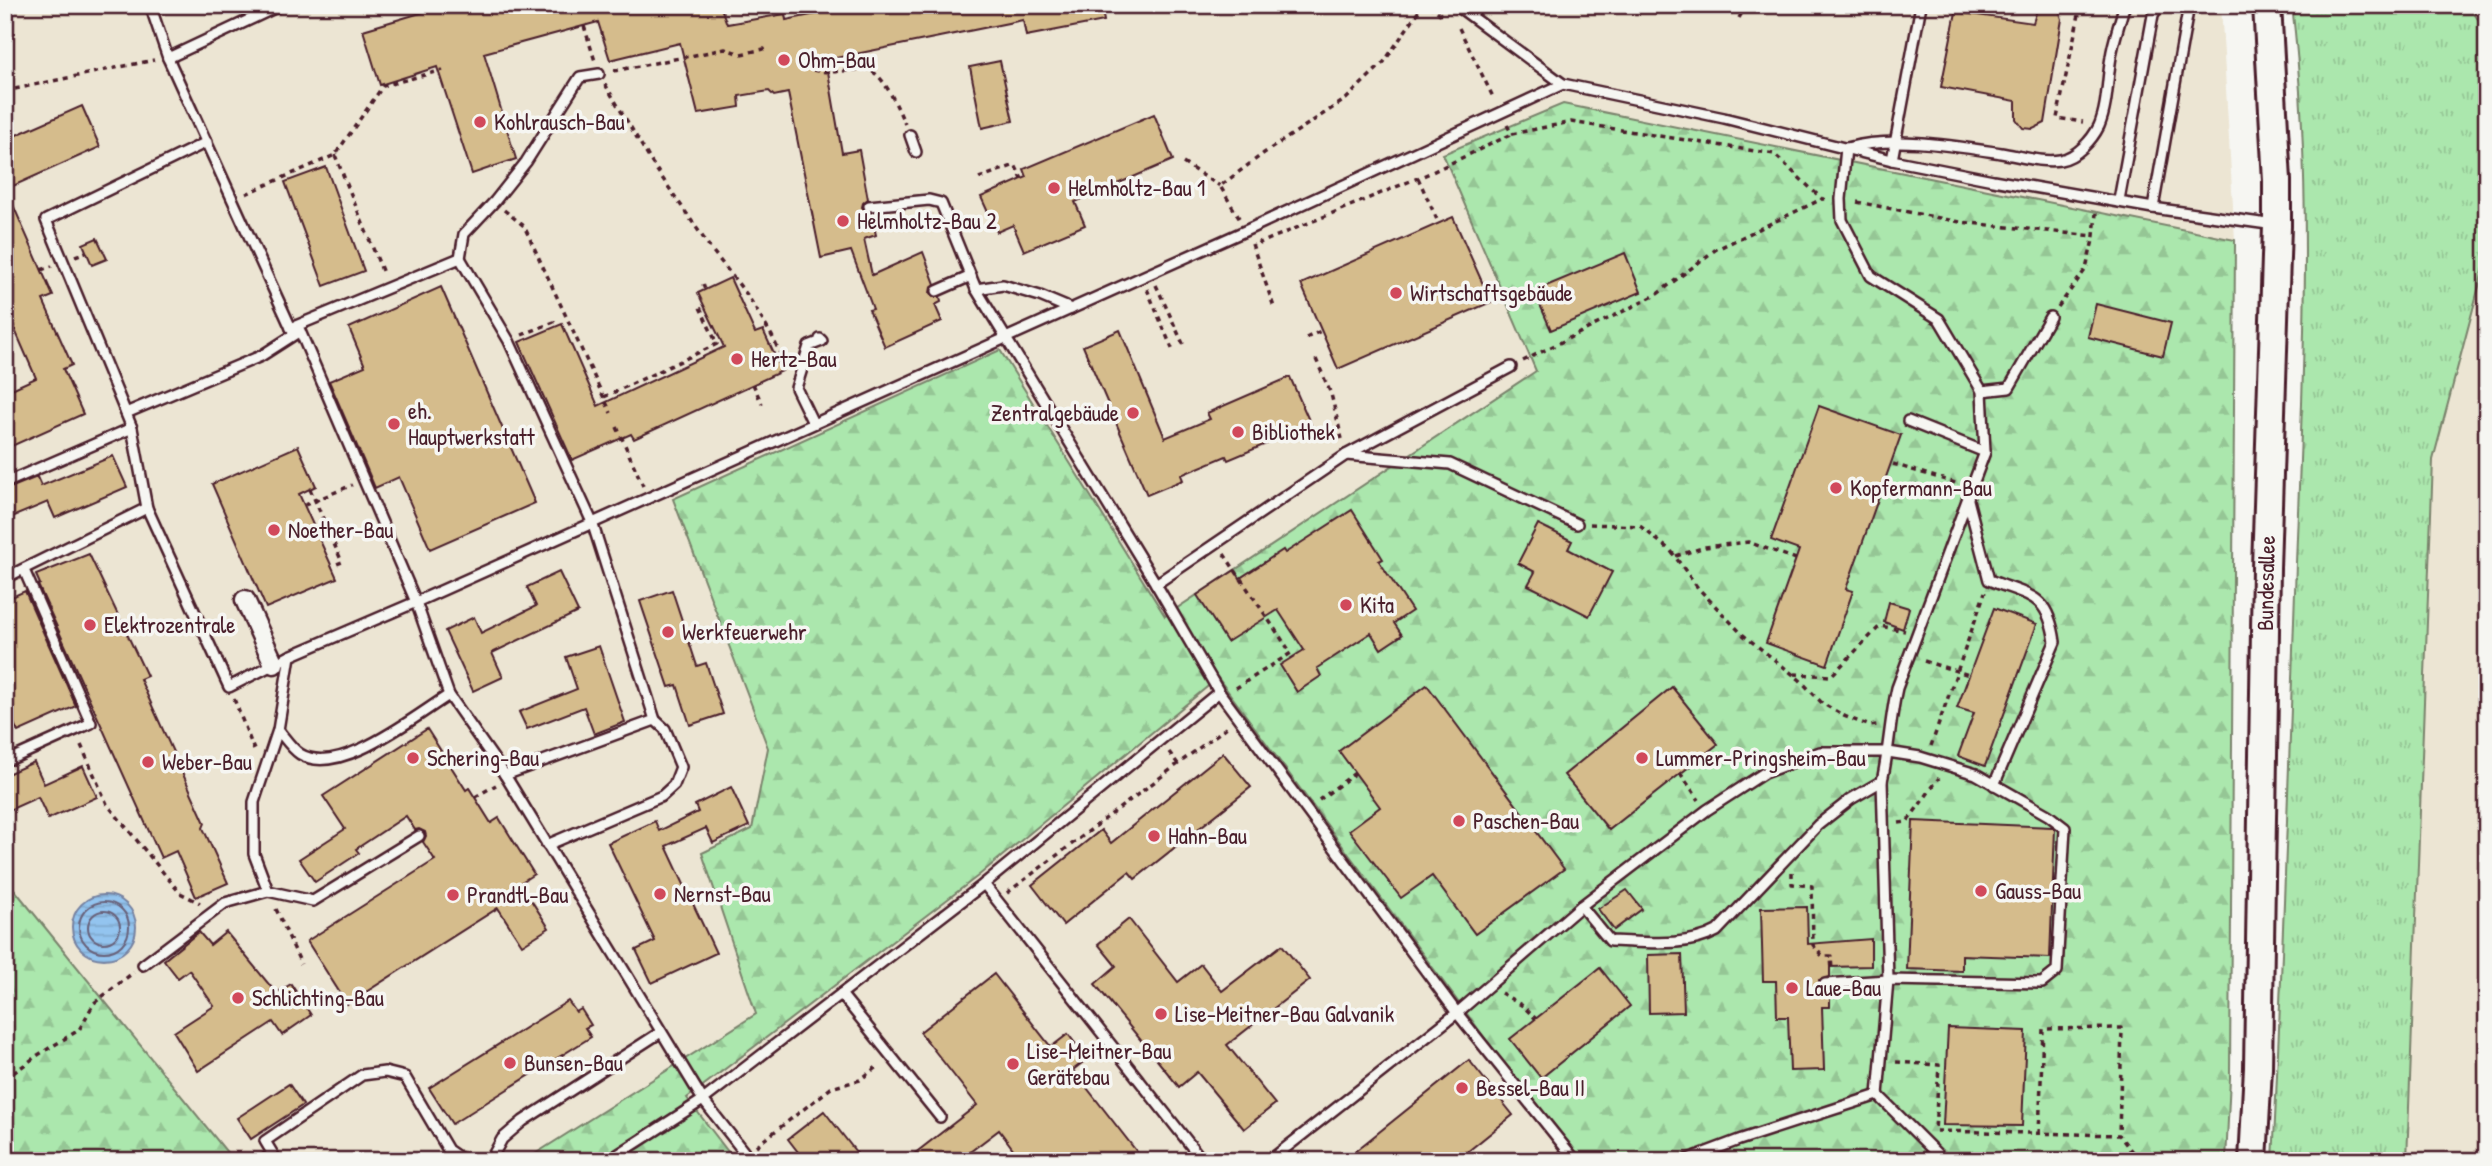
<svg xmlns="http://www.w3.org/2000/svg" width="2492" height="1166" font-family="'Patrick Hand',sans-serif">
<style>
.built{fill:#ece5d3}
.grass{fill:url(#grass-tufts);stroke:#7a836c;stroke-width:2}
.forest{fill:url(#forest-firs);stroke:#7a836c;stroke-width:2}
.water{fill:url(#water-rules);stroke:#7682a1;stroke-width:2}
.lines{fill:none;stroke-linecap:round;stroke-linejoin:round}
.shore{stroke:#676179;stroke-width:2}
.building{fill:#d5bc8c;stroke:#4a1f2b;stroke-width:2}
.lane-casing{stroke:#4a1f2b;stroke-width:14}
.street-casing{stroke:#4a1f2b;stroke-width:23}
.secondary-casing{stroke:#4a1f2b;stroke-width:32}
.path{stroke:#4a1f2b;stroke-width:3.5;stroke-dasharray:5 5;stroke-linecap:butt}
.lane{stroke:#f6f6f2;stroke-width:9}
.street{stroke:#f6f6f2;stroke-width:18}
.secondary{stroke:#f6f6f2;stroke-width:26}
.poi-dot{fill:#d1495b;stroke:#f6f6f2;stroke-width:2.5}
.labels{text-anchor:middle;stroke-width:7;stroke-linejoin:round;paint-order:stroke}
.poi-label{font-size:23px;fill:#4a1f2b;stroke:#f6f6f2;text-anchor:start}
.street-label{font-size:23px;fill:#4a1f2b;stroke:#f6f6f2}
</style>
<defs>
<pattern id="grass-tufts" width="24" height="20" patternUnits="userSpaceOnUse" patternTransform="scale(1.75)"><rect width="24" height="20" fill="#abe7ad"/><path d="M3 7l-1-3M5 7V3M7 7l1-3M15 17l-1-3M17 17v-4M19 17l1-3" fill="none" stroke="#95c695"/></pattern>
<pattern id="forest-firs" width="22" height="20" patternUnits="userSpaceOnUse" patternTransform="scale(1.75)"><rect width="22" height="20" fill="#abe7ad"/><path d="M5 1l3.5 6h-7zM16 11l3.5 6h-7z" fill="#95c695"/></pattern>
<pattern id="water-rules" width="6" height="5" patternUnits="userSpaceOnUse" patternTransform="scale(1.75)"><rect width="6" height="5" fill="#93c4ef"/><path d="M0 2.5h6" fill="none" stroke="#80a8cd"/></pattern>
</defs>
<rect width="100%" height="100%" fill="#f6f6f2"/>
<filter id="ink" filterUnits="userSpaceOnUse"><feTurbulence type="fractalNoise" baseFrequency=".0143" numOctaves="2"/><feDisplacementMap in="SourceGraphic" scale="14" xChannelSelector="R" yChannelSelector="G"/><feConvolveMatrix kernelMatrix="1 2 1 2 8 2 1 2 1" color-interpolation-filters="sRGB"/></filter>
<g filter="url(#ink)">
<!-- built -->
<g class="built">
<path d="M5 5H2221L2235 240 2230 1078 2226 1161H5Z"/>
<path d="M2292 5H2487V1161H2273L2303 382 2304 187 2301 76Z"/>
</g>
<!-- grass -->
<path class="grass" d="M2292 5H2468L2487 32V256L2433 460 2407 1161H2273C2283 961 2289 762 2296 563 2303 378 2314 189 2292 5Z"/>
<!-- forest -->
<g class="forest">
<path d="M1563 104 2235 240 2230 1078 2226 1161H1576L1218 678 978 876 687 1098 735 1161H524L756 1014 702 853 752 829 768 748 673 499 1000 350 1165 616 1536 371 1443 154Z"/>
<path d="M14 889 234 1161H5V894Z"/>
</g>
<!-- water -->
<circle class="water" cx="104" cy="927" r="32"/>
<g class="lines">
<!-- shore -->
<g class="shore">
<circle cx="104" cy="927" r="25"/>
<circle cx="104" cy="927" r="16"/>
</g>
</g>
<!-- building -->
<g class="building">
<path d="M433 5H720L727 24 785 14 786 20 861 5H1101L1104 21 1026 36 1023 20 826 60 842 153 859 150 868 199 863 203 862 207 866 212 871 213 876 235 864 239 872 275 923 252 935 284 931 287 930 293 933 297H940L941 302 935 305 942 321 885 347 869 310 873 309 851 251 821 258 788 93 774 96 769 91 739 96 740 107 698 114 680 43 610 60 598 22 484 53 516 159 472 174 437 67 380 85 363 30 434 9Z"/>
<path d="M2048 6 2059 10 2062 19 2045 123 2033 129 2023 128 2016 119V101L1941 87 1956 12 2033 23 2037 10Z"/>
<path d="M1000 61 1013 121 982 128 970 67Z"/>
<path d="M82 106 100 147 6 189 53 296 43 300 72 365 63 369 83 414 5 449V392L36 378 5 307V140Z"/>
<path d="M1154 114 1173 160 1075 202 1085 225 1024 251 1013 225 997 232 981 197 1027 177 1024 169Z"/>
<path d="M326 167 364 271 324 286 285 182Z"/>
<path d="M1453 217 1491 302 1338 369 1301 284Z"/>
<path d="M97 238 107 259 92 265 83 244Z"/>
<path d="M1625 253 1641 292 1551 330 1534 291Z"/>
<path d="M730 278 755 333 763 330 782 371 634 439 631 434 572 460 519 342 562 324 598 406 724 347 698 293Z"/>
<path d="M441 287 535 503 430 549 399 477 375 488 329 381 365 366 349 328Z"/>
<path d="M2096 304 2171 323 2163 356 2088 337Z"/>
<path d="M1120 330 1165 438 1210 419 1207 413 1290 377 1311 425 1228 460 1226 456 1181 475 1183 480 1147 495 1083 346Z"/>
<path d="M1819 406 1901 435 1846 589 1853 591 1827 665 1766 643 1799 550 1771 540Z"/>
<path d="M298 446 316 486 299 494 337 578 266 608 212 484Z"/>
<path d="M113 456 127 487 55 518 48 502 5 520V490L37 477 41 486Z"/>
<path d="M1352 510 1383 559 1379 561 1412 611 1394 623 1402 635 1381 649 1371 633 1317 668 1321 676 1297 692 1280 665 1304 650 1278 610 1227 642 1197 595 1235 570 1240 578 1283 550 1285 553Z"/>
<path d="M1538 524 1572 541 1568 549 1612 572 1589 616 1528 585 1535 572 1518 563Z"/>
<path d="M89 554 147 676 140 679 205 823 203 828 228 883 196 897 176 851 161 858 38 585 40 584 36 575Z"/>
<path d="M559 572 578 612 492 653 503 677 473 691 445 631 474 617 481 633 536 606 527 587Z"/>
<path d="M672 590 697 666 706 663 723 714 690 725 677 685 669 687 640 601Z"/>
<path d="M25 591 76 706 18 732 5 705V600Z"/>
<path d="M1889 602 1909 608 1903 629 1884 622Z"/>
<path d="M1994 608 2037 624 1985 766 1958 756 1974 713 1957 708Z"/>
<path d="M599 646 625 722 594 734 584 707 527 729 519 712 577 689 566 657Z"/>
<path d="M1427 685 1564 869 1475 934 1432 876 1401 898 1349 830 1380 807 1339 751Z"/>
<path d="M1672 687 1718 744 1609 830 1564 775Z"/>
<path d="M427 729 466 790 469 788 491 823 499 818 534 874 520 883 549 928 522 945 498 908 347 1004 307 941 435 860 423 842 426 836 425 832 419 829 415 830 406 816 356 849 359 853 315 882 299 859 345 829 323 796Z"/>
<path d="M1223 753 1251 787 1135 879 1129 872 1063 925 1032 885 1101 830 1111 843Z"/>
<path d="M34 762 44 784 83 766 97 797 48 819 38 797 5 812V775Z"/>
<path d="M731 787 749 826 713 843 706 828 666 846 716 953 652 983 636 950 655 941 608 843 655 821 659 831 698 812 695 805Z"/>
<path d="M1913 821 2052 827 2055 829 2050 958 1962 955V971L1907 969Z"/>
<path d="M1627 890 1642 909 1614 930 1598 909Z"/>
<path d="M1807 907 1808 944 1871 939V966L1830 967V977L1819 980 1820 988 1830 991V1007H1822L1824 1070 1790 1071 1788 1017H1777L1776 981H1763L1761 908Z"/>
<path d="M1129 919 1178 982 1201 964 1222 991 1282 945 1310 980 1227 1045 1275 1104 1244 1129 1197 1072 1179 1087 1095 984 1116 966 1098 944Z"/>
<path d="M199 932 210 945 226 932 276 993 291 984 311 1015 282 1035 273 1022 198 1071 174 1032 214 1006 189 970 178 978 164 960Z"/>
<path d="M1682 954 1684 1012 1649 1013 1648 955Z"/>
<path d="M1600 968 1630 1006 1541 1078 1510 1039Z"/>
<path d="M994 974 1051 1047 1068 1034 1087 1059 1073 1070 1144 1161H1022L999 1130 958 1161H905L977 1105 920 1032Z"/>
<path d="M568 1001 576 1012 581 1009 591 1025 585 1028 591 1037 452 1124 429 1088Z"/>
<path d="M1948 1028 2026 1031 2022 1126 1943 1125Z"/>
<path d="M1469 1060 1513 1115 1456 1161H1343Z"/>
<path d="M289 1084 303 1105 251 1139 237 1118Z"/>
<path d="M824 1111 863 1161H805L788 1139Z"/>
</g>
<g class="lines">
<defs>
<g id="lane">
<path d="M150 5 168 58 291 328 300 331 416 602 449 695 505 775 703 1100 751 1161"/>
<path d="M1456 5 1563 84 1724 118 1892 160 1993 180 2153 208 2275 225"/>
<path d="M168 58 281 5"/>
<path d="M910 135 916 152"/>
<path d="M207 142 46 220 132 428 147 508 229 687 290 656 416 602 1247 230 1563 84"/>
<path d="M1847 148C1893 135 1955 146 2001 153 2020 156 2042 163 2060 160 2077 157 2092 140 2099 126 2108 105 2107 79 2111 57 2113 42 2119 26 2123 10L2126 5"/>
<path d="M1892 160 1921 5"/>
<path d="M2119 200 2153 15 2159 5"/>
<path d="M869 206 929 200 941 203 976 289 1156 584 1219 692 1457 1013 1576 1161"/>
<path d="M2153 208 2189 5"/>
<path d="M460 258 464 234 495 201 526 162 580 77 599 74"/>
<path d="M976 289 1003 285 1040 296 1071 309"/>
<path d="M937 291 971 276"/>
<path d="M291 328 460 258 509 341 592 522 655 720 505 775"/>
<path d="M1982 391 2009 388 2050 317"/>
<path d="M126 413 261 356 300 331"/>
<path d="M1908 421 1985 452"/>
<path d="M813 423 796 388 809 346 822 341 820 339"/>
<path d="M1346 455 1511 367"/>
<path d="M5 483 132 428"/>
<path d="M1968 500 1989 580C2031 597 2048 593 2055 642L1994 785"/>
<path d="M5 578 147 508"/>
<path d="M1156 584 1346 455 1450 464 1577 524"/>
<path d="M278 730C284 737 292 749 300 754 339 778 415 716 449 695"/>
<path d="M5 755 11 759 91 723 24 570"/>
<path d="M547 845 662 796 674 785 681 767 665 729 655 720"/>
<path d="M984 884 1203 1161"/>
<path d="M268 891 254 854V802L278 730 290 656"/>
<path d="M1581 906 1610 941C1644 942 1686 948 1717 931L1818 825 1851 799 1882 781"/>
<path d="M143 965 225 903 268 891 313 901 419 836"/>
<path d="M841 994 940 1117"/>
<path d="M1878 1095 1944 1161"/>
<path d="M262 1161 272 1154"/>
<path d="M277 1161 265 1141 362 1075 385 1072 405 1077 448 1150 464 1161"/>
<path d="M490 1161 502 1139 523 1121 661 1032"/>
<path d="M608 1161 703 1100 984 884 1219 692"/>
<path d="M1269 1161 1457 1013 1581 906 1707 810 1764 773 1820 752H1888L1920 757 1976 774 2048 815 2065 828 2057 971 2042 983 1888 980 1825 984"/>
<path d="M1683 1161 1739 1140 1878 1095 1888 980 1882 781C1889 750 1890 719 1897 688L1985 452 1982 391 1939 319 1871 276 1842 220 1841 199 1846 148"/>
</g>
<path id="street" d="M245 600 274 664"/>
<g id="secondary">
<path id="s1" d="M2253 1161 2258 1068 2266 568 2277 226V181L2267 5"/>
</g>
</defs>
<!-- lane casing -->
<use href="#lane" class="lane-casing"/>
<!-- street casing -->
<use href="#street" class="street-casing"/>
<!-- secondary casing -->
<use href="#secondary" class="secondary-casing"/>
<!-- path -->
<g class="path">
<path d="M1429 5 1444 17"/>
<path d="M2081 5 2057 118 2083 122"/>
<path d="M1739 18 1746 5"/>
<path d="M584 26 595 61"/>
<path d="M1459 28 1494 99"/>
<path d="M813 70C830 74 846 70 863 69 883 68 897 108 905 124"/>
<path d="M614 71 725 49 741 54 764 49 766 54"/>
<path d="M605 84 652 163 711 249 748 296 772 336 786 366"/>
<path d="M5 91 154 60"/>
<path d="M1507 125 1512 134 1571 122 1774 154 1822 199H1828"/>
<path d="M335 155 383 273"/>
<path d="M1183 163 1220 186"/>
<path d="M979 178 1015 165 1022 179"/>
<path d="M1418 178 1439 224"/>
<path d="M246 194 335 155 383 86 443 70"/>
<path d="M1857 202 1960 222 2094 236"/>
<path d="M504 210 524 226 611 413"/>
<path d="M1239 218 1220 186 1264 153 1346 99 1384 62 1423 5"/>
<path d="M1258 241 1260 243 1430 173 1512 134"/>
<path d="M1252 244 1274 307"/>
<path d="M75 256 86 252"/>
<path d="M41 270 52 266"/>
<path d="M703 284 705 290"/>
<path d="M1156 285 1184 346"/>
<path d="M1147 289 1173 351"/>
<path d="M2058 307 2086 269 2094 236 2096 213"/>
<path d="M522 335 554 322 556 326"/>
<path d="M1306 338 1321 331"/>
<path d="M1316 359 1331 394 1342 439"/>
<path d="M1523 361 1656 295 1715 250 1822 199"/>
<path d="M753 384 762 404"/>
<path d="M604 397 717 344 698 303"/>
<path d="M617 427 643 486"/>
<path d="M1893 464 1959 484"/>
<path d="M310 489 342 562 332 566"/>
<path d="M305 505 352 485"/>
<path d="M1590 524 1640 526 1671 551 1698 588 1742 634 1800 680 1822 703 1844 716 1870 726 1877 725"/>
<path d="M1224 554 1291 653 1236 688"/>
<path d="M1676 556 1705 547 1748 542 1796 559"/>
<path d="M1924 661 1969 675"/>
<path d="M1794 674 1831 676 1880 626 1905 631"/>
<path d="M234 699 254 750"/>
<path d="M81 745 107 804 180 893 200 903"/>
<path d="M1931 746 1985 592"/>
<path d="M1169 752 1178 764"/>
<path d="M1680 773 1699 800"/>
<path d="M475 797 496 785"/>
<path d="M1319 800 1355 773"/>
<path d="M1899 823 1907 822 1939 778"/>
<path d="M1792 872V884L1812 886 1813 945 1822 956H1831L1832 971"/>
<path d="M1007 893 1227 727"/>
<path d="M276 909 301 964"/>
<path d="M1501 993 1523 1006 1536 1019"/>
<path d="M1896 1062 1939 1065 1935 1131"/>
<path d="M5 1079 38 1055 79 1030 94 1003 134 972"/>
<path d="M1936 1131 2119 1135 2139 1161"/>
<path d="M2039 1134 2043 1029 2122 1028 2119 1135"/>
<path d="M756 1146 831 1088 860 1080 879 1065"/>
</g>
<!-- lane -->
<use href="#lane" class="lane"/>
<!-- street -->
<use href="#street" class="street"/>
<!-- secondary -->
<use href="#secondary" class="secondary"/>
</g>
</g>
<!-- markers -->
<g class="poi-dot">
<circle cx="784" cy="60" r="7"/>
<circle cx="480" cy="122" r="7"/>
<circle cx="1054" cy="188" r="7"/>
<circle cx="843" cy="221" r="7"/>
<circle cx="1396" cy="293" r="7"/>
<circle cx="737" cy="359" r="7"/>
<circle cx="1133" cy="413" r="7"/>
<circle cx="394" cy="424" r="7"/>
<circle cx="1238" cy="432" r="7"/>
<circle cx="1836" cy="488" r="7"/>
<circle cx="274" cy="530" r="7"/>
<circle cx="1346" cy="605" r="7"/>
<circle cx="90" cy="625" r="7"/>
<circle cx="668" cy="632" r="7"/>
<circle cx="413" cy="758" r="7"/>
<circle cx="1642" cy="758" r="7"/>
<circle cx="148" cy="762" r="7"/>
<circle cx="1459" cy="821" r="7"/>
<circle cx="1154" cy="836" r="7"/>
<circle cx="1981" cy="891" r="7"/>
<circle cx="660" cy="894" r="7"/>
<circle cx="453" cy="895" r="7"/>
<circle cx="1792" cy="988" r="7"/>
<circle cx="238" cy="998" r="7"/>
<circle cx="1161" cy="1014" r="7"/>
<circle cx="510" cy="1063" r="7"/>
<circle cx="1013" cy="1064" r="7"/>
<circle cx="1462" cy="1088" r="7"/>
</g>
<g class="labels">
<!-- poi labels -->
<g class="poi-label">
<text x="798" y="68">Ohm-Bau</text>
<text x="494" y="130">Kohlrausch-Bau</text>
<text x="1068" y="196">Helmholtz-Bau 1</text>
<text x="857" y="229">Helmholtz-Bau 2</text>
<text x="1410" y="301">Wirtschaftsgebäude</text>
<text x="751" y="367">Hertz-Bau</text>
<text x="408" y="419">eh.<tspan x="408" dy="26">Hauptwerkstatt</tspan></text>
<text x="1119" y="421" text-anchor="end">Zentralgebäude</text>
<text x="1252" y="440">Bibliothek</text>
<text x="1850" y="496">Kopfermann-Bau</text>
<text x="288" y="538">Noether-Bau</text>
<text x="1360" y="613">Kita</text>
<text x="104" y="633">Elektrozentrale</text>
<text x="682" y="640">Werkfeuerwehr</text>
<text x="427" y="766">Schering-Bau</text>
<text x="1656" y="766">Lummer-Pringsheim-Bau</text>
<text x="162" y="770">Weber-Bau</text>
<text x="1473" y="829">Paschen-Bau</text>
<text x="1168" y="844">Hahn-Bau</text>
<text x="1995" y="899">Gauss-Bau</text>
<text x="674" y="902">Nernst-Bau</text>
<text x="467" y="903">Prandtl-Bau</text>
<text x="1806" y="996">Laue-Bau</text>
<text x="252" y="1006">Schlichting-Bau</text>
<text x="1175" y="1022">Lise-Meitner-Bau Galvanik</text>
<text x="1027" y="1059">Lise-Meitner-Bau<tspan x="1027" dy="26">Gerätebau</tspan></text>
<text x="524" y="1071">Bunsen-Bau</text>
<text x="1476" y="1096">Bessel-Bau II</text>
</g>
<!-- street labels -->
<g class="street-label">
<text dy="8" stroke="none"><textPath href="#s1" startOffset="578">Bundesallee</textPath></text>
</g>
</g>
<!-- margin -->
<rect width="2492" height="1166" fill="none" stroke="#f6f6f2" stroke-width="28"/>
<rect x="14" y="14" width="2464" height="1138" fill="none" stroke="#4a1f2b" stroke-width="2.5" filter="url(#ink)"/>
</svg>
